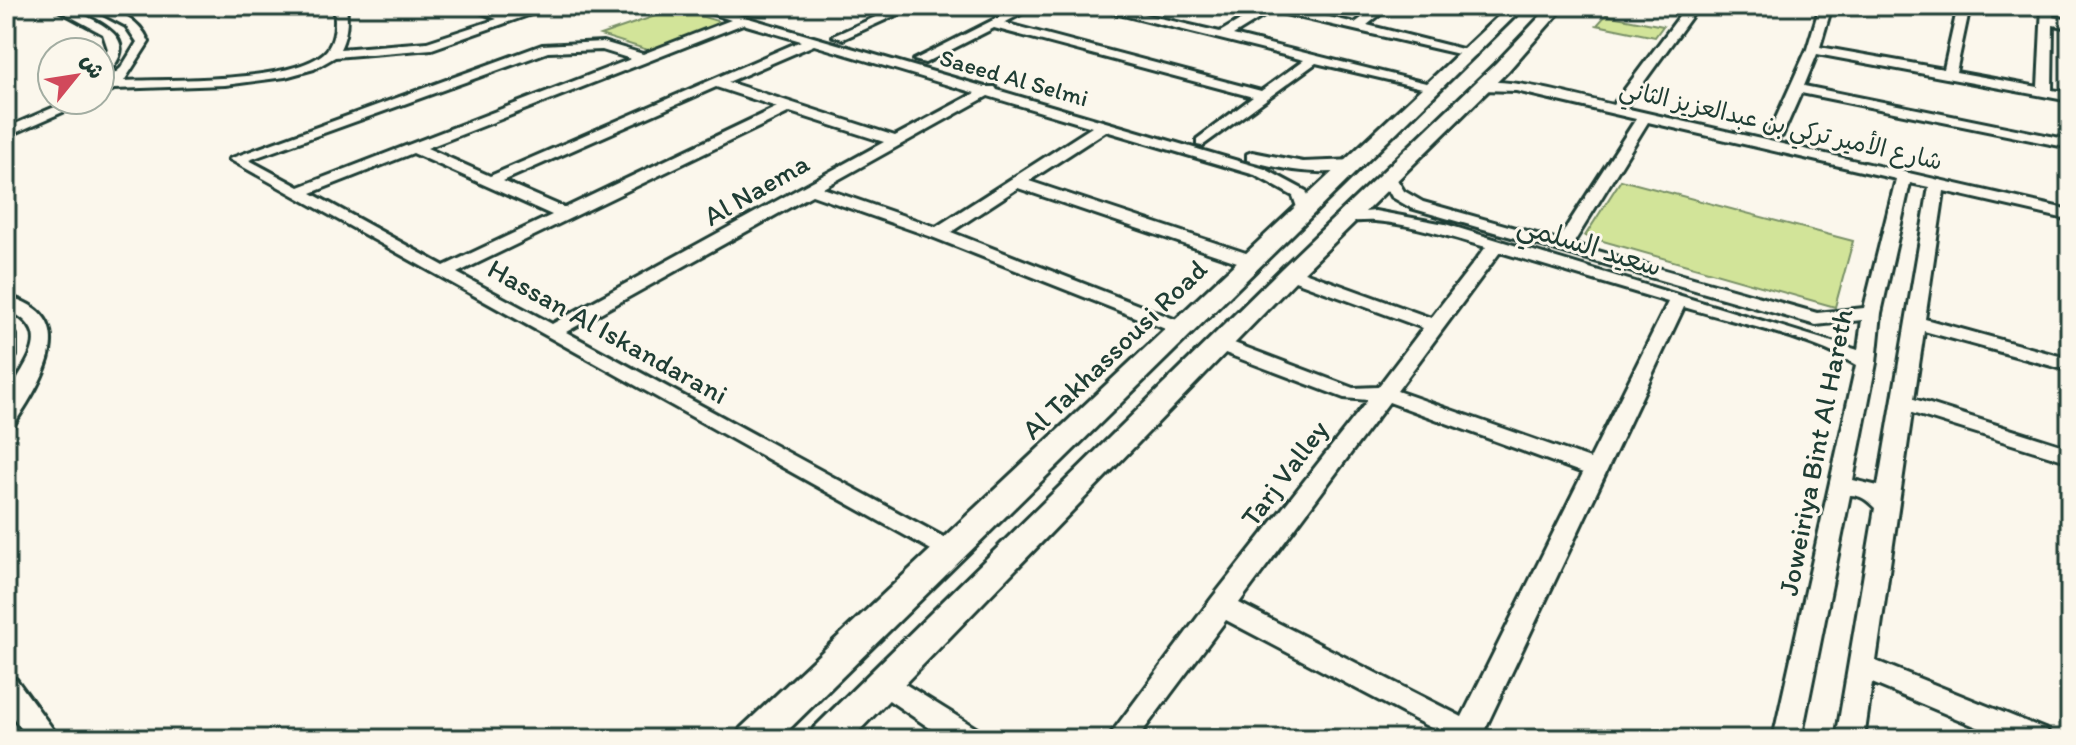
<svg xmlns="http://www.w3.org/2000/svg" width="2076" height="745" font-family="Itim,'Playpen Sans Arabic',sans-serif">
<style>
.green{fill:#d2e499;stroke:#789066;stroke-width:2}
.lines{fill:none;stroke-linecap:round;stroke-linejoin:round}
.minor-casing{stroke:#1f3d34;stroke-width:6}
.major-casing{stroke:#1f3d34;stroke-width:6}
.minor{fill:#fbf7ec;fill-rule:evenodd}
.major{fill:#fbf7ec;fill-rule:evenodd}
.labels{text-anchor:middle;stroke-width:6;stroke-linejoin:round;paint-order:stroke}
.far-street-label{font-size:24px;fill:#1f3d34;stroke:#fbf7ec}
.street-label{font-size:28px;fill:#1f3d34;stroke:#fbf7ec}
</style>
<rect width="100%" height="100%" fill="#fbf7ec"/>
<filter id="ink" filterUnits="userSpaceOnUse"><feTurbulence type="fractalNoise" baseFrequency=".0125" numOctaves="2"/><feDisplacementMap in="SourceGraphic" scale="16" xChannelSelector="R" yChannelSelector="G"/><feConvolveMatrix kernelMatrix="1 2 1 2 8 2 1 2 1" color-interpolation-filters="sRGB"/></filter>
<g filter="url(#ink)">
<!-- green -->
<g class="green">
<path d="M659 6H667L724 23 651 51 600 35 661 14 650 9Z"/>
<path d="M1606 15 1663 26 1655 37 1597 25Z"/>
<path d="M1621 180 1853 241 1835 307 1585 236Z"/>
</g>
<g class="lines">
<defs>
<g id="minor">
<path d="M51 6C66 6 75 11 88 17 118 32 135 47 105 76L100 77V66L108 49 103 34Z"/>
<path d="M88 6C113 6 139 18 149 42L124 81C170 79 290 83 324 53 336 42 336 21 334 6H346C348 21 347 35 340 49L427 42 497 19 466 6C483 6 500 15 510 15 524 14 536 6 554 6L432 49 335 57 314 69 285 77 225 85 114 89 100 96V86L121 68 137 42 126 26Z"/>
<path d="M689 6H707L985 87H995L997 90 1265 169 1306 191 1313 210 1305 215 1299 213 1293 196 1255 175 1106 131 1029 181 1258 257 1261 261 1258 265H1246L1018 188 951 232 1187 324 1189 328 1187 332H1173L932 237 812 195 566 332 960 546 963 552 960 558 951 561 229 159 542 45 603 42 643 54 731 20ZM743 24 801 41 490 176 427 148ZM814 45 975 93 895 136 728 82ZM602 50 631 59 299 187 249 160 548 52ZM716 87 777 107 565 208 503 181ZM988 96 1092 127 936 227 823 188ZM790 112 884 142 552 324 457 273ZM413 153 552 215 444 266 311 193Z"/>
<path d="M900 6H916L843 39 833 36Z"/>
<path d="M1021 6H1036L1004 23 1261 91 1304 60 1087 6H1108L1220 32 1264 6H1282L1355 23 1378 6H1391L1367 25 1478 53 1472 57 1272 11 1233 35 1442 87 1435 91 1316 63 1202 146 1197 145V139L1253 97 994 28 925 63 914 60Z"/>
<path d="M1687 6H1699L1625 108 2070 210V220L1944 191 1925 319 2070 359V371L1924 331 1914 399 2070 448V462L1912 413 1876 661 2047 730 2051 739H2006L1872 683 1864 739H1836L1875 508C1867 500 1861 495 1850 495L1801 739H1773L1856 365C1810 337 1736 323 1684 307L1485 729 1492 739H1452L1226 620 1137 739H1107L1212 598 1368 400 1344 398 1212 348 1209 344 1212 340H1226L1353 388 1378 387 1423 328 1284 277 1281 273 1284 269H1296L1431 318 1486 247C1450 237 1412 224 1375 221 1364 220 1354 223 1343 220L1341 217 1343 214 1375 211 1445 224 1858 350 1862 320 1816 325 1411 208 1392 197 1380 176 1388 171 1393 173 1404 191 1423 202 1558 240 1636 119 1516 91 1481 90 1474 86C1494 72 1587 99 1613 105ZM1648 122 1896 179 1864 308 1817 313 1573 244ZM1910 183 1929 187 1878 486 1853 480 1876 363 1881 313ZM1500 252 1668 302 1590 459 1397 391ZM1389 402 1583 473 1462 717 1239 603Z"/>
<path d="M1820 6H1832L1820 47 1944 69 1958 6H1970L1956 72 2038 87 2042 6H2054L2053 17 2070 20V28L2053 25 2052 90 2070 93V101L1817 54 1804 86 2070 140V148L1801 93 1782 136 1775 140 1770 139 1768 136 1807 49Z"/>
<path d="M71 100H90L6 137V128Z"/>
<path d="M1252 152 1303 162 1355 160 1363 165 1360 168C1322 177 1284 170 1247 160V154Z"/>
<path d="M6 296C85 316 42 381 13 426L6 428C6 420 4 410 6 403 17 367 63 335 6 309Z"/>
<path d="M6 329 16 335V356L6 362Z"/>
<path d="M884 671 979 730 983 739H946L874 690 870 682 874 674Z"/>
<path d="M6 676 16 679 60 739H29L6 708Z"/>
</g>
<g id="major">
<path d="M1509 6H1525L779 739H735L741 728Z"/>
<path d="M1550 6H1565L1508 71 1298 278 851 739H808L814 728 1282 268 1496 63Z"/>
</g>
</defs>
<!-- minor casing -->
<use href="#minor" class="minor-casing"/>
<!-- major casing -->
<use href="#major" class="major-casing"/>
<!-- minor -->
<use href="#minor" class="minor"/>
<!-- major -->
<use href="#major" class="major"/>
</g>
</g>
<g class="labels">
<!-- far-street labels -->
<g class="far-street-label">
<text transform="translate(1014 78) rotate(16)" y="8">Saeed Al Selmi</text>
<text transform="translate(1781 125) rotate(13)" y="8">شارع الأمير تركي بن عبدالعزيز الثاني</text>
</g>
<!-- street labels -->
<g class="street-label">
<text transform="translate(756 189) rotate(-30)" y="10">Al Naema</text>
<text transform="translate(1590 245) rotate(17)" y="10">سعيد السلمي</text>
<text transform="translate(608 331) rotate(29)" y="10">Hassan Al Iskandarani</text>
<text transform="translate(1114 349) rotate(-44)" y="10">Al Takhassousi Road</text>
<text transform="translate(1815 452) rotate(-79)" y="10">Joweiriya Bint Al Hareth</text>
<text transform="translate(1284 473) rotate(-53)" y="10">Tarj Valley</text>
</g>
</g>
<!-- margin -->
<rect width="2076" height="745" fill="none" stroke="#fbf7ec" stroke-width="32"/>
<rect x="16" y="16" width="2044" height="713" fill="none" stroke="#1f3d34" stroke-width="3" filter="url(#ink)"/>
<!-- north arrow -->
<g transform="translate(76 76) rotate(60)"><circle r="38" fill="#fbf7ec" stroke="#a3ada2" stroke-width="2"/>
<path d="M0-6L14 30L0 20L-14 30Z" fill="#d1495b"/>
<text y="-12" font-size="22" font-weight="bold" text-anchor="middle" fill="#1f3d34">ش</text>
</g>
</svg>
